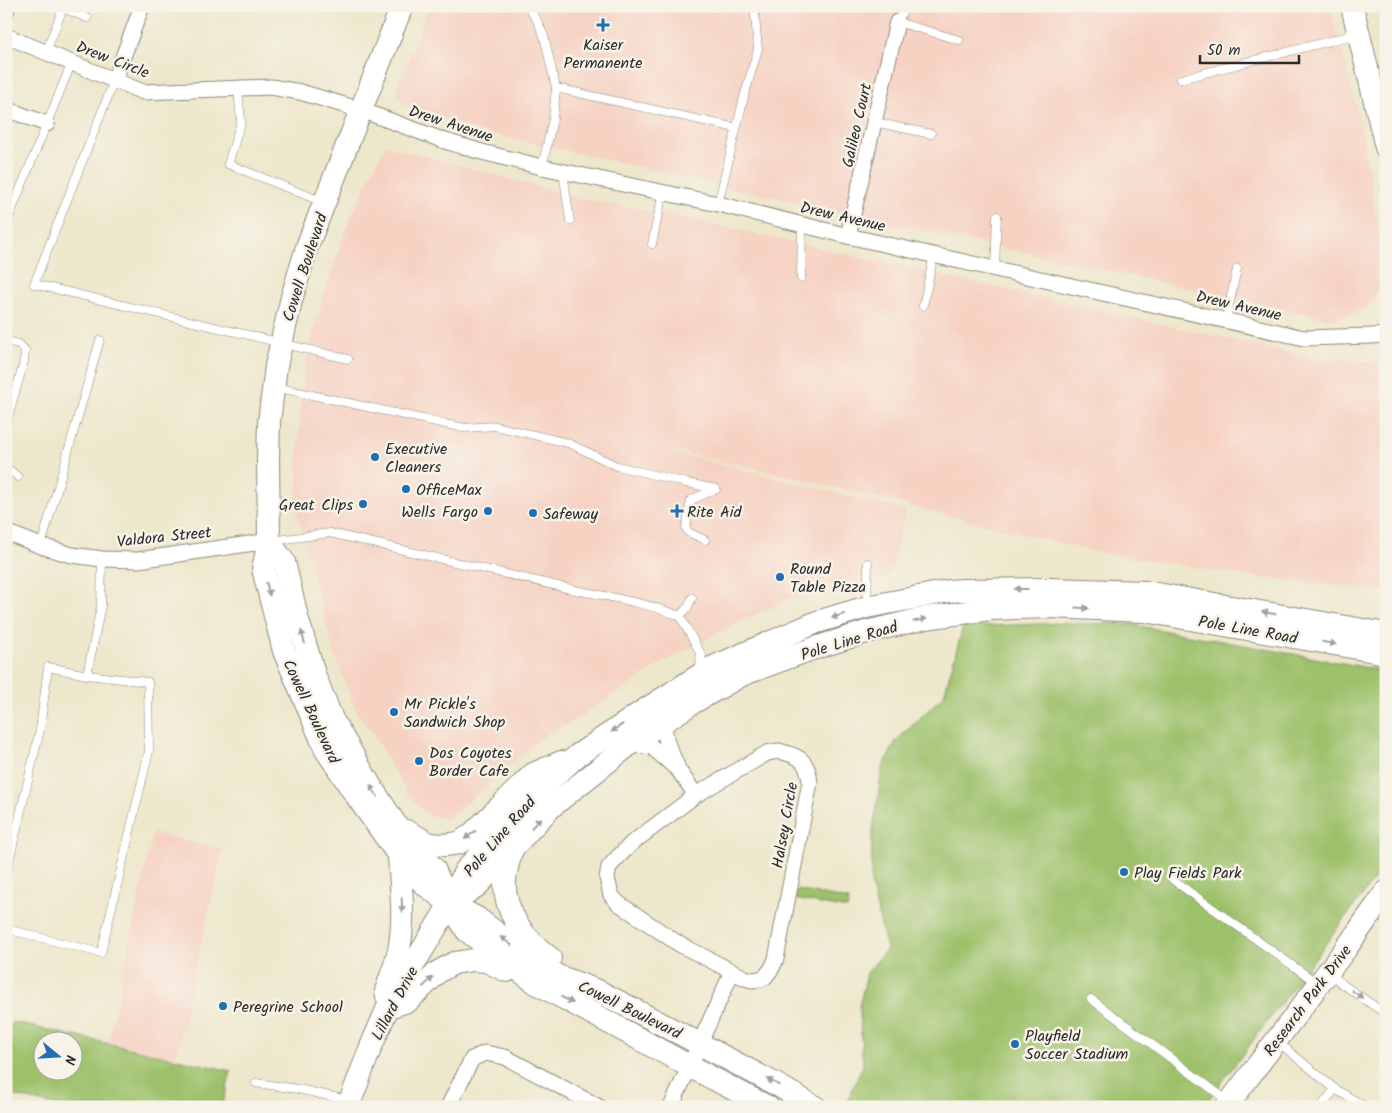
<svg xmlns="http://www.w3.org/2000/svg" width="1392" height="1113" font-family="Kalam,sans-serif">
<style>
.built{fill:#f6d2c3}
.green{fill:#9dc16b;stroke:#64764b;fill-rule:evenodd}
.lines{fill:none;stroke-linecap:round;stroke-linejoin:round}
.lane-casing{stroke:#8c897b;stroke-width:9}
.street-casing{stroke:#8c897b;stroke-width:17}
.secondary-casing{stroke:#8c897b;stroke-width:24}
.lane{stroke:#fff;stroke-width:8}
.street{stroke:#fff;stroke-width:15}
.secondary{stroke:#fff;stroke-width:22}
.oneway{fill:#a0a0a0}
.poi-dot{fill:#1f6fb2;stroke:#f7f3e8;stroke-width:2}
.labels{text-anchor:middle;stroke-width:5;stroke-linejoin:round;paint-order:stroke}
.poi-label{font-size:16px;fill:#2b2b2b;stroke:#f7f3e8;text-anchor:start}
.street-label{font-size:16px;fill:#2b2b2b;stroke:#f7f3e8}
</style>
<rect width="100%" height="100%" fill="#f7f3e8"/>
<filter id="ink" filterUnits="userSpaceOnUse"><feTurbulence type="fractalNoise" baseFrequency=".02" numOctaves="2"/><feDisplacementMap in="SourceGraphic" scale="10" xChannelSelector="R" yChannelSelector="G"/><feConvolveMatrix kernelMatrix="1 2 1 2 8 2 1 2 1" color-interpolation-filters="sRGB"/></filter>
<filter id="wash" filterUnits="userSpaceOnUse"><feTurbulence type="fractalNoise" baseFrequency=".0096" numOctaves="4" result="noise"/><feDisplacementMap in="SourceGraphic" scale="20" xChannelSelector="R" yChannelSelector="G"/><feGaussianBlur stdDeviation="1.12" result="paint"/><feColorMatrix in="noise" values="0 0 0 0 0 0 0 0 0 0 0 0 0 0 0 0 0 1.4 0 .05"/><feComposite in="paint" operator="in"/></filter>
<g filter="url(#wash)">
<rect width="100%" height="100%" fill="#ede7cb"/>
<!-- built -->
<g class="built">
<path d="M429 6H1330L1361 125 1383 258 1382 285 1366 308 1334 320 880 221 474 130 404 105 397 96V88Z"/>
<path d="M385 145 570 196 670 215 1318 359 1355 360 1375 362 1386 370V591L1246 576 1096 552 784 475 621 439 906 510 891 571 886 579 843 589 836 586 801 593 720 632 669 659 575 720 545 735 454 814 447 818H437L428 815 418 806 407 794 374 735 357 714 334 653 297 514 299 427 305 364 326 287 350 219Z"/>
<path d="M153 833 223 849 175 1058 108 1042Z"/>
</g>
<!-- green -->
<g class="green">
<path d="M1063 623 1128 624 1386 671V860L1367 889 1321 950 1203 1107H859L847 1101 863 1066 859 1007 867 973 887 949 871 884 872 839 882 769 896 741 944 695 963 627Z"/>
<path d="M797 890 849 900 847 909 795 899Z"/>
<path d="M12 1022 231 1071 222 1107H63L6 1094V1046ZM42 1040H72V1070H42Z"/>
</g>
</g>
<g filter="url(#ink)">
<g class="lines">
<defs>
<g id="lane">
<path d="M527 6 537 20 544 36 556 88 736 128"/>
<path d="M906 6 897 22 959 40"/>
<path d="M46 52 63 8 87 18"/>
<path d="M1181 79 1357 34"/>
<path d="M114 81 34 284 348 359"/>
<path d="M238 88 241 122 228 164 323 202"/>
<path d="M874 122 931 134"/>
<path d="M542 167 553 119 556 88"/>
<path d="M563 171 570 221"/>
<path d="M718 204 744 97 758 49 754 6"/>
<path d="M6 224 72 62"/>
<path d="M652 244 663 192"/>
<path d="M995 268 997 216"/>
<path d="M801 278 802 225"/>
<path d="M923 306 934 255"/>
<path d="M1226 320 1237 269"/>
<path d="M6 341 19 344 25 350 24 362 6 424"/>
<path d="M275 387 464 428 495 426 568 443 617 466 687 483 716 489"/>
<path d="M6 467 18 477"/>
<path d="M705 540 688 532 686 528 691 500 716 489"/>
<path d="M271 541 330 533 575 590C611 597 646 603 680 616"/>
<path d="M41 546 100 340"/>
<path d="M692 598 688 607 680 616 702 656"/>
<path d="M867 606 868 563"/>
<path d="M700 653 701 670"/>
<path d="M87 675 101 606 102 559"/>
<path d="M6 874 40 730 48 667 87 675 148 682 149 751 101 953 6 929"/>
<path d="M1173 880 1317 983"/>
<path d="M1330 973 1342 984 1386 1014"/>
<path d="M1091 999 1228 1101"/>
<path d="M1278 1042 1335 1089 1366 1107"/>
<path d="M256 1083 298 1089 347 1100"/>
<path d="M1321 1107 1335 1089"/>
</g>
<g id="street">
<path d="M6 11 8 6"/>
<path d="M6 36 143 92 271 87 300 92 361 110 445 141 482 152 542 167 718 204 848 236 1304 338 1372 336 1386 335"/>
<path d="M114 81 142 6"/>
<path d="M6 109 47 124"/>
<path d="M848 236 897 22"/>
<path d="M6 532 41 546 72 555 102 559 138 560 269 541"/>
<path d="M663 722 667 743 679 771 696 795"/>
<path d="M630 744 652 747 676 768"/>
<path d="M779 751C799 756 808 760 810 782L776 959 772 968 765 977 760 979 752 980 745 978 679 944 618 903 611 895 607 878 609 867 618 857 632 843 696 795 767 753Z"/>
<path d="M448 1107 472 1059 485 1053 505 1057 599 1107"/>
<path d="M671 1107 732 972"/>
</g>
<g id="secondary">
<path d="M402 6 308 244 292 297 276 366 269 422 268 460 269 541 263 569 284 651 326 750 353 791 399 856 424 884 450 904 477 918 529 958 558 976 598 991 700 1044 779 1086 815 1107"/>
<path d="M1352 6 1386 147"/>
<path d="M269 541 284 562 297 617 315 677 332 719 370 785 396 825 434 869 450 904 467 931 536 983 689 1066 768 1107"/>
<path d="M406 831 430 844 445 845 459 843 472 834 533 774 561 762"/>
<path d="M512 849C509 859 506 870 505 880 503 912 525 940 550 958"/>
<path d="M450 904 478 885 551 807 630 744 663 722 694 702 744 674 812 649 866 632 926 618 990 609 1050 607 1144 611 1386 653"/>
<path d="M387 996 386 991C390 978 396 964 399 950 405 919 401 888 399 856"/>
<path d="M388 1007 408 1001 438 972 454 963 473 960 486 961 507 971"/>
<path d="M348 1107 370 1049 388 1007 450 904 465 871 502 829 542 787 578 755 640 713 711 668 817 622 867 607 949 591 963 590 1050 589 1146 592 1386 634"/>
<path d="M1226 1107 1347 947 1386 892"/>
</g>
</defs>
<!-- lane casing -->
<use href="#lane" class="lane-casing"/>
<!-- street casing -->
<use href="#street" class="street-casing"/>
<!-- secondary casing -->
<use href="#secondary" class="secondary-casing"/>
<!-- lane -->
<use href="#lane" class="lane"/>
<!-- street -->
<use href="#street" class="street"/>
<!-- secondary -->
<use href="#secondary" class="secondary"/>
</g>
<!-- one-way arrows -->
<defs><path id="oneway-solid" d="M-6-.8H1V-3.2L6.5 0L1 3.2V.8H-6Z" transform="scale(1.25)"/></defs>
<g class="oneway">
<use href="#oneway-solid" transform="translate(268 589) rotate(76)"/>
<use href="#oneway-solid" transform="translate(1021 589) rotate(180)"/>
<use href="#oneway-solid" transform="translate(1082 608) rotate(3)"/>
<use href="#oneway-solid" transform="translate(1269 613) rotate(-170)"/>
<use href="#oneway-solid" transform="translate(838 616) rotate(163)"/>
<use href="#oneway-solid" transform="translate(920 620) rotate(-13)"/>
<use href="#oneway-solid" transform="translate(303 637) rotate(-106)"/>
<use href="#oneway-solid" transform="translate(1329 643) rotate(10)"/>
<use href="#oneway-solid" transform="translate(617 728) rotate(146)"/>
<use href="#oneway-solid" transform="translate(374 791) rotate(-123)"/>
<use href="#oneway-solid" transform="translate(536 823) rotate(-47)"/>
<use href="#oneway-solid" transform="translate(470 835) rotate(143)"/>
<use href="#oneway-solid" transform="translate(402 905) rotate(87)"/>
<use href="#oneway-solid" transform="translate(506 941) rotate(-143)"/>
<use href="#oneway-solid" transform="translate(428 982) rotate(-44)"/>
<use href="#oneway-solid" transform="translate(1357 994) rotate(35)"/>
<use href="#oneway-solid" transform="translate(567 1000) rotate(28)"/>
<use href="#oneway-solid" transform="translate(773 1082) rotate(-152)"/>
</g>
</g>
<!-- markers -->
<g class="poi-dot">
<path d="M600.5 17.5h5v5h5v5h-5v5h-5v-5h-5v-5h5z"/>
<circle cx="375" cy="457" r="5"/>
<circle cx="406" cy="489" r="5"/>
<circle cx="363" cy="504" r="5"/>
<circle cx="488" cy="511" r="5"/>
<path d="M674.5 503.5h5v5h5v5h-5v5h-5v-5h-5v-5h5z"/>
<circle cx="533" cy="513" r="5"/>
<circle cx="780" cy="577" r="5"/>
<circle cx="394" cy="712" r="5"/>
<circle cx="419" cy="761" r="5"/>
<circle cx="1124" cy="872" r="5"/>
<circle cx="223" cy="1006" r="5"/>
<circle cx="1015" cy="1044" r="5"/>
</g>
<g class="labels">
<!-- poi labels -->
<g class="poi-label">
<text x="603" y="50" text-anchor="middle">Kaiser<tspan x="603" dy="18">Permanente</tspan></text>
<text x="385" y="454">Executive<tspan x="385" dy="18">Cleaners</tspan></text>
<text x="416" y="495">OfficeMax</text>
<text x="353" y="510" text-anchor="end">Great Clips</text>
<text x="478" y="517" text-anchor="end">Wells Fargo</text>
<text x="687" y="517">Rite Aid</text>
<text x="543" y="519">Safeway</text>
<text x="790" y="574">Round<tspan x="790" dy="18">Table Pizza</tspan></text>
<text x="404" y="709">Mr Pickle's<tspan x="404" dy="18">Sandwich Shop</tspan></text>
<text x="429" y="758">Dos Coyotes<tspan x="429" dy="18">Border Cafe</tspan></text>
<text x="1134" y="878">Play Fields Park</text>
<text x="233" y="1012">Peregrine School</text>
<text x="1025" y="1041">Playfield<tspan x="1025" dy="18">Soccer Stadium</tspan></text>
</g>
<!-- street labels -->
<g class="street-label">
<text transform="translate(113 59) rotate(21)" y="6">Drew Circle</text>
<text transform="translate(451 123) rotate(18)" y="6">Drew Avenue</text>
<text transform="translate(856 125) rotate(-77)" y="6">Galileo Court</text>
<text transform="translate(843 216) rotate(13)" y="6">Drew Avenue</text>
<text transform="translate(304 267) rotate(-72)" y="6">Cowell Boulevard</text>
<text transform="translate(1239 305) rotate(13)" y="6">Drew Avenue</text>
<text transform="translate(164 536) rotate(-6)" y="6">Valdora Street</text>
<text transform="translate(1248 629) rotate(10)" y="6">Pole Line Road</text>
<text transform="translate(849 640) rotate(-17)" y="6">Pole Line Road</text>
<text transform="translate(312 711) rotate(65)" y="6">Cowell Boulevard</text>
<text transform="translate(784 825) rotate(-80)" y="6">Halsey Circle</text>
<text transform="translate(499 836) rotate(-49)" y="6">Pole Line Road</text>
<text transform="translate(1307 1000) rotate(-53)" y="6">Research Park Drive</text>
<text transform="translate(394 1003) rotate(-62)" y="6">Lillard Drive</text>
<text transform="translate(630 1009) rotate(26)" y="6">Cowell Boulevard</text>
</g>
</g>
<!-- margin -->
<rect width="1392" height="1113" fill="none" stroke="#f7f3e8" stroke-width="25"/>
<!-- north arrow -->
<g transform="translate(58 1056) rotate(108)"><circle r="24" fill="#f7f3e8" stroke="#a5a39c"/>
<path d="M0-4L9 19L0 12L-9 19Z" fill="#1f6fb2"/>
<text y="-8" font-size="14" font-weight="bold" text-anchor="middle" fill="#2b2b2b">N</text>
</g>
<!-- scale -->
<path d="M1200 55v8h99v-8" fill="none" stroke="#2b2b2b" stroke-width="2.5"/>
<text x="1207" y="55" font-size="15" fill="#2b2b2b" stroke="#f7f3e8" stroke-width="4" paint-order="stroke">50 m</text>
</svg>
